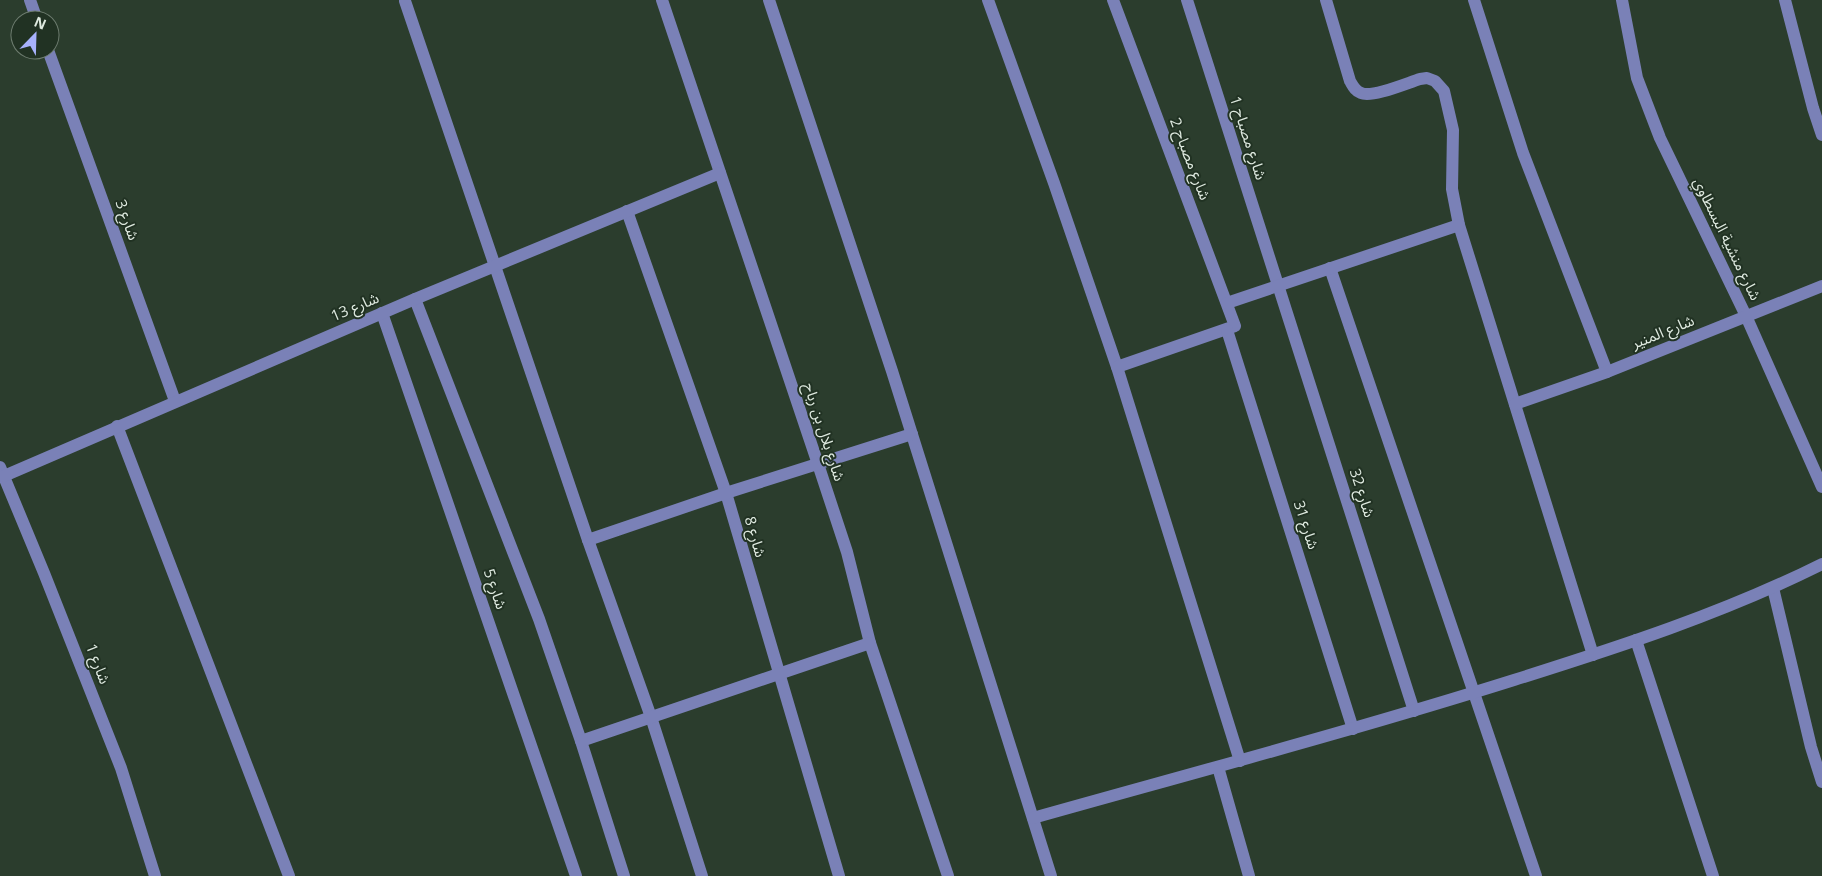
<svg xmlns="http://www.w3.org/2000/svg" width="1822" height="876" font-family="'Open Sans','Noto Sans Arabic',sans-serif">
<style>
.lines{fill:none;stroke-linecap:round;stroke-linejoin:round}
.minor{stroke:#7a81b7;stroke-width:12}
.labels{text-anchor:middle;stroke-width:4;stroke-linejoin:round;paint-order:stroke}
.street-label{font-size:15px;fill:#dfeae0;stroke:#213223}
</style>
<rect width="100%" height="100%" fill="#2b3d2d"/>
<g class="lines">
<!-- minor -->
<g class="minor">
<path d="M30 0 37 20"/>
<path d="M662 0 818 464 847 552 870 643 948 876"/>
<path d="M769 0 892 371 1051 876"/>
<path d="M988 0 1054 183 1117 367 1240 761"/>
<path d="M1113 0 1235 326 1117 367"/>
<path d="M1187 0 1414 711"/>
<path d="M1326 0 1350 81C1353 86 1355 91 1361 93 1372 98 1407 83 1420 79L1427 78 1435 81 1444 91 1453 130 1452 189 1459 225 1593 655"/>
<path d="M1474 0 1523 153 1607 372"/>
<path d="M1622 0 1637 78 1660 138 1746 316 1822 487"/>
<path d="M1785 0 1813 108 1822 135"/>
<path d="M405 1 588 540 651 717 702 876"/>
<path d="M48 50 175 401"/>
<path d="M627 211 726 493 839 876"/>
<path d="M1330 268 1536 876"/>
<path d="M415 299 539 619 581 741 624 876"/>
<path d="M1227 303 1459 225"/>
<path d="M382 313 576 876"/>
<path d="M1227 330 1353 729"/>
<path d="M1515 404 1607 372 1822 286"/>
<path d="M117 426 289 876"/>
<path d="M0 467 44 573 121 768 155 876"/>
<path d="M4 476 415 299 720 173"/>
<path d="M588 540 726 493 912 434"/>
<path d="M1773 588 1811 747 1822 782"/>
<path d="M1636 640 1713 876"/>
<path d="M581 741 870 643"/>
<path d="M1218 767 1249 876"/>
<path d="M1033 818C1193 773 1355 730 1514 680 1619 647 1724 613 1822 564"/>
</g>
</g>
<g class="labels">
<!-- street labels -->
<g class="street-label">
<text transform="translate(1248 138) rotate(72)" y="5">شارع مصباح 1</text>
<text transform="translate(1190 159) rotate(69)" y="5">شارع مصباح 2</text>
<text transform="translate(127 220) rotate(70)" y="5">شارع 3</text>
<text transform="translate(1727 239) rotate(64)" y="5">شارع منشية البسطاوي</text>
<text transform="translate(355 307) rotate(-23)" y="5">شارع 13</text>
<text transform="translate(1663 332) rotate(-22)" y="5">شارع المنير</text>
<text transform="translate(824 432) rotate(72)" y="5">شارع بلال بن رباح</text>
<text transform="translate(1362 493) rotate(72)" y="5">شارع 32</text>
<text transform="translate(1306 525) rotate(72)" y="5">شارع 31</text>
<text transform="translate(755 537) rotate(74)" y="5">شارع 8</text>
<text transform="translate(495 589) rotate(71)" y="5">شارع 5</text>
<text transform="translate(98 664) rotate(69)" y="5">شارع 1</text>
</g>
</g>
<!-- north arrow -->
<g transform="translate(35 35) rotate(23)"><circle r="24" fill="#213223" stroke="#6d7c6f"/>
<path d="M0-4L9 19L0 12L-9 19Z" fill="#a7b1fc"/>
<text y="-8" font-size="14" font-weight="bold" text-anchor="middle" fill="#dfeae0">N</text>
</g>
</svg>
